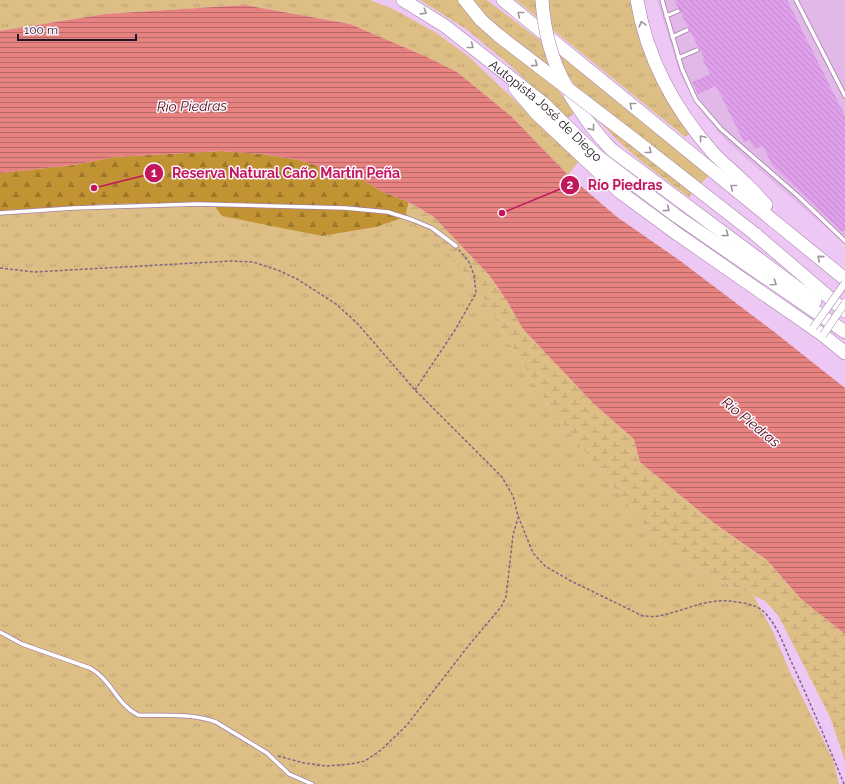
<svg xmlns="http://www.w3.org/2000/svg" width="845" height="784" font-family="Raleway,sans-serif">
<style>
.built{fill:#e2b8e9}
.grass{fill:url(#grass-tufts)}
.forest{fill:url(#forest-firs)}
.wetland{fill:url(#wetland-marsh)}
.water{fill:url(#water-rules)}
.building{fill:url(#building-back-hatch)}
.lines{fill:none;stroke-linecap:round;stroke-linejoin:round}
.lane-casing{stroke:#a380a9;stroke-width:5}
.highway-casing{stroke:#a380a9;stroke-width:14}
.path{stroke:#7f6683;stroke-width:1.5;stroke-dasharray:3 2;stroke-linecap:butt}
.lane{stroke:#fff;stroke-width:3.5}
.highway{stroke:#fff;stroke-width:13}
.street-bridge-casing{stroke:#a380a9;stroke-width:8;stroke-linecap:butt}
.highway-bridge-casing{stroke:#a380a9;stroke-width:14;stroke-linecap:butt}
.street-bridge{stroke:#fff;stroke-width:7}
.highway-bridge{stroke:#fff;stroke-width:13}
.oneway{stroke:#9c959c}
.labels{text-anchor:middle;stroke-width:3;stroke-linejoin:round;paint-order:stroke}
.street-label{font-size:13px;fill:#221424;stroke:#fdf5fe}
.water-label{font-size:14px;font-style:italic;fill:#4d0e13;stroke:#fdf5fe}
.leader{fill:none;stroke:#c2185b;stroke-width:1.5}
.callout-dot{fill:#c2185b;stroke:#fdf5fe;stroke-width:1.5}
.mark-label{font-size:12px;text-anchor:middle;font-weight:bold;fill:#fff}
.callout-label{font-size:14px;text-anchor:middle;font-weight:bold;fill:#c2185b;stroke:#fdf5fe;stroke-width:3;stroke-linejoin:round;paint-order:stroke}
</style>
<defs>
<pattern id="grass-tufts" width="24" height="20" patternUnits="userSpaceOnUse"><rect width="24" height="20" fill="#ddbe85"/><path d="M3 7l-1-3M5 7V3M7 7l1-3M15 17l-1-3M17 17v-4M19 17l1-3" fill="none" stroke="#bda273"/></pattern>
<pattern id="forest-firs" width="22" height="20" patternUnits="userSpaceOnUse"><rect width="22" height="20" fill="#c29332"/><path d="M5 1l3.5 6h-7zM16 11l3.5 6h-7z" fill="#9d772a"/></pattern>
<pattern id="wetland-marsh" width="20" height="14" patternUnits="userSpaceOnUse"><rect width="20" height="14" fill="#ddbe85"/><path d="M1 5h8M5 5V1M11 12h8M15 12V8" fill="none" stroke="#bda273"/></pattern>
<pattern id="water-rules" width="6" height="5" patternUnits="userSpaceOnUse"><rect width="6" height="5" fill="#e68280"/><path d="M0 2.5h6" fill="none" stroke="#ba6969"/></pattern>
<pattern id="building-back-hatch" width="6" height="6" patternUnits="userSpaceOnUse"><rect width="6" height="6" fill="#df9fea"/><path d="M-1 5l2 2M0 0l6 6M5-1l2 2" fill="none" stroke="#bf88c9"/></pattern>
</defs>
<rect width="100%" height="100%" fill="#eec8f4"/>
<!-- built -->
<path class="built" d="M657 0H845V244L726 141 701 111 680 74Z"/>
<!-- grass -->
<g class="grass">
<path d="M0 0H370L393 9 435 32 468 56 579 161 568 175 511 116 457 72 427 57 350 24 245 5 105 14 0 31Z"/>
<path d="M420 0H487L599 85 709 175 689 197C639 160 599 133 569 76L554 83 574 113 567 119 511 66 466 29Z"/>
<path d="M516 0H633L690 133 685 137Z"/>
<path d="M189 203 214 205 322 236 376 227 405 217 417 222 428 230 444 246 483 298 551 410 656 538 689 566 754 596 773 632 790 672 833 760 839 784H0V215L104 204Z"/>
</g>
<!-- forest -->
<path class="forest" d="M222 151 262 154 299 160 363 180 383 192 409 202 405 217 376 227 322 236 222 216 214 205 189 203 104 204 0 215V173L73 165 115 157Z"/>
<!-- wetland -->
<path class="wetland" d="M409 202 434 217 490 276 507 301 523 329 594 404 634 439 640 462 714 523 767 560 801 599 845 634V761L830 717 778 615 765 601 689 566 656 538 551 410 483 298 444 246 428 230 417 222 405 217Z"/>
<!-- water -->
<path class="water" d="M245 5 350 24 427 57 457 72 511 116 568 175 617 217 679 260 773 331 845 388V634L801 599 767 560 714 523 640 462 634 439 594 404 523 329 507 301 490 276 434 217 409 202 383 192 363 180 299 160 262 154 222 151 115 157 73 165 0 173V31L105 14Z"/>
<!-- building -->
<path class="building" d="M674 0H787L845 116V230L842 232 772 165 763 146 755 149 749 140 744 142 716 86 698 94 692 82 710 74 702 58H704Z"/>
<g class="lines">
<defs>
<g id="lane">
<path d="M662 0 682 69 696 100 721 129 798 196 845 241"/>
<path d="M796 0 845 96"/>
<path d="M666 16 678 11"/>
<path d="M672 37 687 30"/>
<path d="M678 58 697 50"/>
<path d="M0 213 74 208 198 204 345 208 388 212 413 220 432 228 456 246"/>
<path d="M0 632 22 644 90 668C112 680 116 704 138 715 164 716 191 713 216 722L267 753 289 774 312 784"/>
</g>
<g id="highway">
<path id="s1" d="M403 0 445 26 543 103 597 156 675 215 845 332"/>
<path d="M503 0 845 279"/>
<path d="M637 0C647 60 674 109 714 154 724 164 735 173 745 183 753 190 759 198 766 205"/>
<path d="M515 88 536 113 620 192 676 233 823 335 845 353"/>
<path d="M570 95C583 115 595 133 612 150L815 301"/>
<path d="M755 234 845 311"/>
</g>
</defs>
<!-- lane casing -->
<use href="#lane" class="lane-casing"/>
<!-- highway casing -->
<use href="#highway" class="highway-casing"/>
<!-- path -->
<g class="path">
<path d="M0 268 34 272 231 261 253 262 280 271 297 279 336 304 357 323 415 390 502 477 513 496 518 516 533 553 545 566 569 580 643 616C648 616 653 617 658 616 682 612 703 599 729 601 739 602 755 604 763 611 776 623 783 643 790 659 809 700 827 742 844 784"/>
<path d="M415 390 455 330 476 293 474 275 469 262 459 250"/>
<path d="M278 756 304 763 326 766 351 764 365 761 381 750 407 725 469 645 501 607 506 597 513 535 518 518"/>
</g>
<!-- lane -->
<use href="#lane" class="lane"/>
<!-- highway -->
<use href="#highway" class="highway"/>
<defs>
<g id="street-bridge">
<path d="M813 328 845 283"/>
<path d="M823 335 845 303"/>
</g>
<g id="highway-bridge">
<path d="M465 0 481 20 498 35 636 141 755 234"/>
<path d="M542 0C544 29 552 61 566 86"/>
</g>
</defs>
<!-- street-bridge casing -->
<use href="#street-bridge" class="street-bridge-casing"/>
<!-- highway-bridge casing -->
<use href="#highway-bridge" class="highway-bridge-casing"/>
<!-- street-bridge -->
<use href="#street-bridge" class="street-bridge"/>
<!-- highway-bridge -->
<use href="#highway-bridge" class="highway-bridge"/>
</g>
<!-- one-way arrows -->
<defs><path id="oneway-chevron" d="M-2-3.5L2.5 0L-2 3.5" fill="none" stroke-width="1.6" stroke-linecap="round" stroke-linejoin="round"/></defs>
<g class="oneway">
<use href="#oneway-chevron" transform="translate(424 12) rotate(32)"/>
<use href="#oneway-chevron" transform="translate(520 14) rotate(-141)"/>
<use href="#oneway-chevron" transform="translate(642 24) rotate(-106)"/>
<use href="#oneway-chevron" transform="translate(471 46) rotate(38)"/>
<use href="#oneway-chevron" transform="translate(535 64) rotate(37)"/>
<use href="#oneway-chevron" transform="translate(632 105) rotate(-141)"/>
<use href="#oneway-chevron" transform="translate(592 128) rotate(53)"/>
<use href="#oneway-chevron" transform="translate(702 138) rotate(-130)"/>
<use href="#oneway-chevron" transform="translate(649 151) rotate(38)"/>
<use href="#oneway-chevron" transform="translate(733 187) rotate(-141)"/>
<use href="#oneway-chevron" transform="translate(667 209) rotate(37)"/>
<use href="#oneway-chevron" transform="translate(726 234) rotate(36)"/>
<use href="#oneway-chevron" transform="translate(820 258) rotate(-140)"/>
<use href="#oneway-chevron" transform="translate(774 283) rotate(35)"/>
</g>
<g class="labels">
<!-- street labels -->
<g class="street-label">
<text dy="5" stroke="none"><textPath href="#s1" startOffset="181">Autopista José de Diego</textPath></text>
</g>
<!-- water labels -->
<g class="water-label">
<text transform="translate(192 106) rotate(-1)" y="5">Río Piedras</text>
<text transform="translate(751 422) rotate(39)" y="5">Río Piedras</text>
</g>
</g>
<!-- callouts -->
<path class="leader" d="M94 188L154 173M502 213L570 185"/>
<g class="callout-dot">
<circle cx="94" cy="188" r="4"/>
<circle cx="502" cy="213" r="4"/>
<circle cx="154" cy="173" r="10"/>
<circle cx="570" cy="185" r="10"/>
</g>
<g class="mark-label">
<text x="154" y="177">1</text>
<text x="570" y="189">2</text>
</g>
<g class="callout-label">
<text x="286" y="178">Reserva Natural Caño Martín Peña</text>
<text x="625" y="190">Río Piedras</text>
</g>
<!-- scale -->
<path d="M18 34v6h118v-6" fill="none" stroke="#221424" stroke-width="2"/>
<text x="24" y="34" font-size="12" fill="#221424" stroke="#fdf5fe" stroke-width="3" paint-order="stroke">100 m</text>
</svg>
